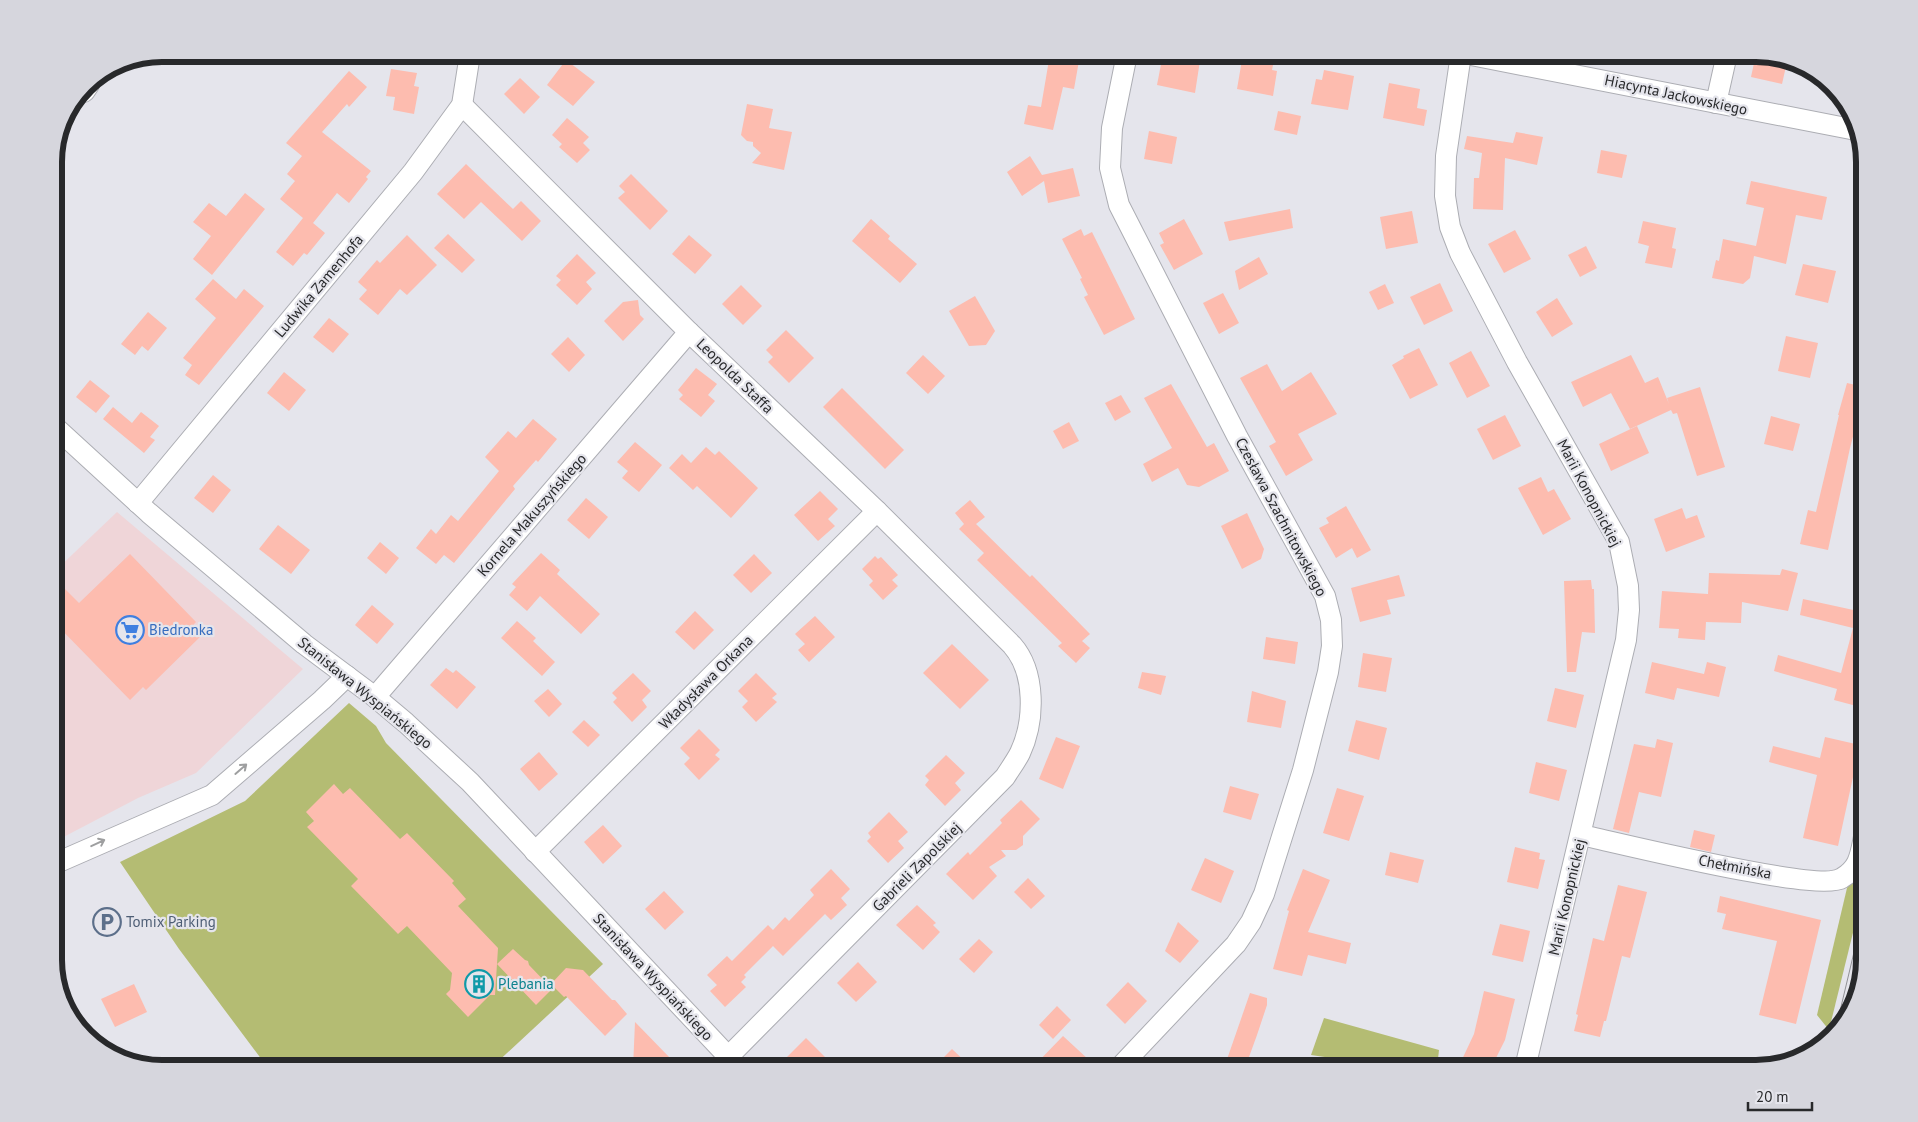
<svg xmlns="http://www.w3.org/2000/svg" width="1918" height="1122" font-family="'PT Sans',sans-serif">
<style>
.commercial{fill:#efd5d8}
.green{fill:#b4bc73}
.building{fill:#fdbcaf}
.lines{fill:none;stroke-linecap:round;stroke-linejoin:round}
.minor-casing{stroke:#acadb3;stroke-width:22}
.tertiary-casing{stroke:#acadb3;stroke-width:26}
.minor{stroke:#fff;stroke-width:20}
.tertiary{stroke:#fff;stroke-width:24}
.tram{stroke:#909095;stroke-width:1}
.oneway{stroke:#9e9fa0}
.labels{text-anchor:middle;stroke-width:4.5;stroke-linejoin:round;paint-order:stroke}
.street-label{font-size:15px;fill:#28292b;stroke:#e5e5ec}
.shop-label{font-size:15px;fill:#366cbe;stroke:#e5e5ec;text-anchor:start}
.service-label{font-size:15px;fill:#4e5e75;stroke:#e5e5ec;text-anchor:start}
.culture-label{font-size:15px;fill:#0d838f;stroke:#e5e5ec;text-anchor:start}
.rim{fill:none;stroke:#28292b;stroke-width:6}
</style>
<rect width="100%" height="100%" fill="#e5e5ec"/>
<!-- commercial -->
<path class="commercial" d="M117 512 303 669 196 773 138 798 54 842V797L64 792 54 770V652L58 649 54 642V572Z"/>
<!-- green -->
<g class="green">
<path d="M349 703 376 726 386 743 603 964 491 1068H268L179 949 120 862 245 801Z"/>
<path d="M1864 862V888L1829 1030 1817 1015 1847 888Z"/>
<path d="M1324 1018 1439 1050 1437 1068H1400L1311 1055Z"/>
</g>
<!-- building -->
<g class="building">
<path d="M1050 54 1080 55 1074 89 1063 87 1053 130 1024 124 1028 105 1041 107Z"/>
<path d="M1163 54H1201L1195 93 1157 85Z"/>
<path d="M1243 54 1274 60 1272 70 1277 71 1273 96 1237 89Z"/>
<path d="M1756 54 1787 62 1782 84 1751 77Z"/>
<path d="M566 60 595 82 573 106 547 85Z"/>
<path d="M391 69 417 73 414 86 419 87 414 114 393 110 395 97 386 96Z"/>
<path d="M1324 70 1354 76 1348 110 1311 104 1316 79 1322 80Z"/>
<path d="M349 71 367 87 349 107 347 104 322 132 371 171 366 177 368 179 349 203 337 193 313 223 325 233 307 255 304 253 293 266 276 252 303 218 280 199 295 181 287 174 302 156 286 143Z"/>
<path d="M520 78 540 97 524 114 504 94Z"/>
<path d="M1389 83 1420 89 1417 108 1427 110 1424 126 1383 118Z"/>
<path d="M747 104 773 109 769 128 792 132 784 170 752 163 761 153 753 146V142L747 141 741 135Z"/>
<path d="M1278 111 1301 116 1297 135 1274 130Z"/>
<path d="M567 118 589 137 583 143 590 150 577 163 559 147 562 144 552 135Z"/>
<path d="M1149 131 1177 137 1172 164 1144 159Z"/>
<path d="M1516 132 1543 137 1537 165 1505 158 1503 210 1473 209 1474 178H1479L1482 153 1464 149 1467 136 1513 143Z"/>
<path d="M1601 150 1627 155 1622 178 1597 173Z"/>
<path d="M1030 156 1042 175 1073 168 1080 196 1048 203 1044 181 1022 196 1007 172Z"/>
<path d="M466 164 513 209 521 201 541 221 522 241 481 202 464 219 437 194Z"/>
<path d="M631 174 668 211 650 230 618 198 625 192 619 186Z"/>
<path d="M1751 181 1827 197 1822 220 1796 215 1786 264 1754 256 1750 278 1743 284 1712 278 1716 260 1719 261 1723 239 1756 246 1764 208 1746 204Z"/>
<path d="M245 193 265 209 212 275 193 259 211 236 193 222 209 203 226 216Z"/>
<path d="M1290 209 1293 228 1229 241 1224 222Z"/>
<path d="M1412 211 1418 243 1386 249 1380 217Z"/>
<path d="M871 219 890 236 888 239 917 264 900 283 852 241Z"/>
<path d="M1184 219 1203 254 1174 270 1160 245 1164 243 1159 233Z"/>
<path d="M1643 221 1676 228 1672 248 1676 249 1672 268 1645 263 1649 246 1638 243Z"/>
<path d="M1081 229 1084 236 1092 232 1135 319 1104 335 1084 297 1088 295 1080 279 1082 278 1062 239Z"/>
<path d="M1515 230 1531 259 1504 273 1488 244Z"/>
<path d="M448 234 475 260 462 273 434 248Z"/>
<path d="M407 235 437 265 407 295 400 289 378 315 359 299 367 290 358 282 377 260 380 263Z"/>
<path d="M689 235 712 255 695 274 672 254Z"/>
<path d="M1586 246 1597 268 1580 277 1568 255Z"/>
<path d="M577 254 596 273 586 282 592 289 577 305 556 285 561 280 556 276Z"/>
<path d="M1259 257 1268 274 1239 290 1235 271Z"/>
<path d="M1803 264 1836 271 1828 303 1795 295Z"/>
<path d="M213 279 236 299 244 289 264 306 199 385 185 375 192 365 183 358 216 318 195 299Z"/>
<path d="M1440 283 1453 311 1424 325 1410 297Z"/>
<path d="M1385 284 1394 303 1378 310 1369 292Z"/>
<path d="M741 285 762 306 743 325 722 304Z"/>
<path d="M1223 293 1239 323 1219 334 1203 303Z"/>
<path d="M975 296 995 331 986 345 969 346 949 311Z"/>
<path d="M1557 298 1573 324 1552 337 1536 312Z"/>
<path d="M638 300 640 315 644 319 623 341 604 321 623 302Z"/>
<path d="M148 312 167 328 148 351 142 346 135 355 121 344Z"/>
<path d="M329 318 349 334 333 353 313 337Z"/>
<path d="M786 330 814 358 789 383 768 362 773 357 766 350Z"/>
<path d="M1786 336 1818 343 1810 378 1778 371Z"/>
<path d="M568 337 585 355 569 372 551 354Z"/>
<path d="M1419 348 1438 385 1410 399 1392 365 1404 358 1403 356Z"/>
<path d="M1471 351 1490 386 1467 398 1449 363Z"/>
<path d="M923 355 945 376 928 394 906 373Z"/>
<path d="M1631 355 1645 383 1658 377 1669 404 1667 398 1700 387 1725 467 1697 476 1677 413 1673 414 1671 410 1630 429 1611 393 1583 407 1571 382Z"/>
<path d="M1267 364 1282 391 1311 372 1337 414 1298 434 1313 460 1286 476 1269 446 1276 442 1240 378Z"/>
<path d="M696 368 717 384 708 395 715 401 701 417 679 399 683 395 678 390Z"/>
<path d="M284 372 306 390 289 411 267 393Z"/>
<path d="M90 380 110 396 96 413 76 397Z"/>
<path d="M1847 383 1864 387V395L1850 448 1828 550 1800 544 1808 510 1816 512 1839 415H1838Z"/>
<path d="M1171 384 1207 447 1214 443 1229 471 1199 487 1187 485 1178 468 1152 482 1143 464 1172 448 1144 398Z"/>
<path d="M842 388 904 450 885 469 823 407Z"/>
<path d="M1121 395 1131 412 1115 421 1105 403Z"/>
<path d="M113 407 132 423 141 412 159 426 150 437 155 440 144 453 103 419Z"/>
<path d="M1505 415 1521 446 1493 460 1477 429Z"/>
<path d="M1771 416 1800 424 1793 451 1764 444Z"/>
<path d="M533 419 557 439 538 462 536 460 513 486 515 489 454 563 444 555 436 564 416 548 431 529 436 534 451 515 458 521 499 471 485 457 508 431 516 438Z"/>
<path d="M1069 422 1079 441 1063 449 1053 431Z"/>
<path d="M1637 426 1649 453 1611 471 1599 444Z"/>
<path d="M635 442 662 465 639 492 622 478 628 471 617 462Z"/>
<path d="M706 447 715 455 719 451 758 488 731 518 697 486 693 490 669 468 682 454 691 463Z"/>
<path d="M213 475 231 490 213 513 194 498Z"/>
<path d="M1541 477 1548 492 1554 489 1571 519 1543 535 1518 488Z"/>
<path d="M820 491 838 509 828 519 835 526 818 541 794 515Z"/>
<path d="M586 498 608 517 589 539 567 520Z"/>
<path d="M970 500 985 517 976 524 1030 577 1032 575 1090 634 1082 641 1090 648 1076 663 1058 646 1062 643 977 560 984 553 959 529 964 524 955 513Z"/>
<path d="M1346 506 1371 550 1357 558 1352 548 1336 558 1319 528 1329 523 1326 518Z"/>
<path d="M1682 508 1686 519 1697 515 1705 537 1666 552 1654 519Z"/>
<path d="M1247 513 1264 549 1261 559 1242 569 1221 526Z"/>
<path d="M278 525 310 550 291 574 259 549Z"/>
<path d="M380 542 399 558 386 574 367 558Z"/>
<path d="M541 553 560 570 557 574 600 614 581 634 540 596 527 611 509 595 516 587 512 584Z"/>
<path d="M130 554 196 622 193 625 203 634 146 690 143 687 130 700 54 622V578L79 603Z"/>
<path d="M754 554 772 573 751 593 733 575Z"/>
<path d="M875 556 878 559 881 557 898 575 892 580 898 586 883 600 869 585 873 581 862 569Z"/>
<path d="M1782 569 1798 573 1788 611 1742 602 1741 623 1706 622 1705 640 1678 638 1679 629 1659 628 1662 591 1708 594 1709 573 1780 575Z"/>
<path d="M1399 575 1405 596 1387 600 1391 614 1360 622 1351 588Z"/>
<path d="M1591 580 1592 589H1594L1595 633 1582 632 1576 672H1567L1564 581Z"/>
<path d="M1803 599 1858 611 1859 608 1864 609V708L1834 700 1837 689 1774 671 1778 655 1841 673 1853 628 1800 615Z"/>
<path d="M372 605 394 624 377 644 355 625Z"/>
<path d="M695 611 714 630 694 650 675 632Z"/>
<path d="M815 616 835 637 809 662 798 650 805 644 795 634Z"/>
<path d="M517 621 536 638 533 641 555 662 542 676 501 638Z"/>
<path d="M1266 637 1298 642 1295 664 1263 659Z"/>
<path d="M952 644 989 680 960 709 923 673Z"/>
<path d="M1363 653 1392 658 1386 692 1358 687Z"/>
<path d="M1652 662 1704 674 1707 662 1726 667 1719 697 1677 688 1674 700 1645 693Z"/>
<path d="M446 668 453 673 456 670 476 687 457 709 430 685Z"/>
<path d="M1142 672 1166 676 1161 695 1138 688Z"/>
<path d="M633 673 651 691 642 700 647 707 632 722 613 702 617 698 612 693Z"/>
<path d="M756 673 777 694 772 698 777 702 756 722 742 707 748 701 738 691Z"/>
<path d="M1555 688 1584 695 1576 728 1547 721Z"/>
<path d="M548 689 562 704 549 717 534 701Z"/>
<path d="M1252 691 1286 701 1281 728 1247 722Z"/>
<path d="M584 720 600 735 588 747 572 732Z"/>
<path d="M1356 720 1387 728 1379 760 1348 751Z"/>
<path d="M699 729 720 750 715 755 720 759 699 780 684 764 690 758 680 748Z"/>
<path d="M1056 737 1080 746 1063 789 1039 779Z"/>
<path d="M1825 737 1860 745 1838 846 1803 838 1817 775 1769 762 1773 746 1820 758Z"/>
<path d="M1657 739 1673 743 1661 797 1639 792 1629 833 1613 829 1634 744 1655 748Z"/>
<path d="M539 752 558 774 539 791 520 769Z"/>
<path d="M946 755 965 773 955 783 961 790 945 806 925 785 929 780 925 776Z"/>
<path d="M1536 762 1567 770 1559 801 1529 793Z"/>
<path d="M334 784 343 794 350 788 400 839 407 833 454 881 452 883 466 899 458 906 498 948 495 995H490L468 1017 446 994 450 990 452 973 407 926 398 934 351 886 358 879 307 827 314 821 306 812Z"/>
<path d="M1230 786 1259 794 1251 820 1223 812Z"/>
<path d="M1337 788 1364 796 1349 841 1323 833Z"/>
<path d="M1021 800 1040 819 1023 836V845L1016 850H1001L1006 856 989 867 997 876 973 900 946 874 968 852 970 855 1002 823 1000 820Z"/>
<path d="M889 812 908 832 898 841 904 848 888 863 867 841 871 837 868 833Z"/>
<path d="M603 825 622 846 603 864 584 842Z"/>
<path d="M1694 830 1715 835 1711 852 1690 847Z"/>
<path d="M1515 847 1540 853 1539 859 1545 860 1538 889 1507 882Z"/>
<path d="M1390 852 1424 860 1418 883 1385 875Z"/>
<path d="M1205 858 1234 871 1221 903 1191 890Z"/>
<path d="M831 869 850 889 841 898 847 905 831 920 825 914 783 956 773 946 744 975 746 977 741 982 746 987 725 1007 710 991 717 985 707 975 727 956 732 961 768 925 773 930 785 917 789 921 814 895 810 890Z"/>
<path d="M1303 869 1330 880 1308 932 1351 943 1346 964 1308 955 1302 976 1273 969 1289 911 1287 910Z"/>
<path d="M1028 878 1045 896 1031 909 1014 892Z"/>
<path d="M1618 885 1647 892 1630 958 1622 956 1606 1021H1604L1600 1037 1574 1031 1578 1015 1576 1014 1593 938 1604 941Z"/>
<path d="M664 891 684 912 665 930 645 909Z"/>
<path d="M1720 896 1821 920 1796 1024 1759 1015 1777 941 1722 929 1726 914 1717 912Z"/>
<path d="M917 905 936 923 933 925 940 932 923 950 896 925Z"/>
<path d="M1178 922 1199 941 1180 963 1165 951Z"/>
<path d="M1500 924 1530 931 1523 962 1492 955Z"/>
<path d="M979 939 993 952 974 973 959 959Z"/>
<path d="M513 949 525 960 528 961 529 965 552 989 536 1005 497 964Z"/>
<path d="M858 962 877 982 856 1002 837 983Z"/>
<path d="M566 968 583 970 612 1000H615L627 1014 605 1036 566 996 564 997 551 984Z"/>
<path d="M1128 982 1147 1001 1125 1024 1106 1005Z"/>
<path d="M134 984 147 1012 115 1027 101 999Z"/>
<path d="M1484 991 1515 999 1505 1040 1491 1068H1458L1474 1034Z"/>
<path d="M1250 993 1267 998V1005L1257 1035 1245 1068H1224Z"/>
<path d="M1057 1006 1071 1020 1053 1039 1039 1025Z"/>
<path d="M635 1022 671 1059 661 1068H633Z"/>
<path d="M1063 1036 1089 1060 1081 1068H1032Z"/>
<path d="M806 1038 827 1059 817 1068H799L787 1057Z"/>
<path d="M952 1049 972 1068H933Z"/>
</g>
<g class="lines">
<defs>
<g id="minor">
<path d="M1461 54 1446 156 1445 196 1450 227 1460 253 1517 362 1619 542 1628 586 1629 610 1626 640 1525 1068"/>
<path d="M1466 54 1856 130"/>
<path d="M1716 103 1727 54"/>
<path d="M462 105 689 332 877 511 1012 645C1036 672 1035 721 1020 753 1016 761 1010 769 1005 777L728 1057"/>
<path d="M54 426 149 513 304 644 375 697 406 723 470 782 739 1068"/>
<path d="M138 503 413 172 462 105 470 54"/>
<path d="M375 697 689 332"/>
<path d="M1581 835C1619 843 1819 893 1842 878 1859 868 1860 856 1864 837"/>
<path d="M535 852 877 511"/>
<path d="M54 864 212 795 322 700 347 676"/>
<path d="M1119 1068 1236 944 1251 922 1264 894 1303 770 1328 672 1332 646 1331 620 1325 596 1237 436 1119 205 1110 168 1112 128 1127 54"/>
</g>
<path id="tertiary" d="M83 90 87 84"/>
</defs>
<!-- minor casing -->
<use href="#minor" class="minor-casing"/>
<!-- tertiary casing -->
<use href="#tertiary" class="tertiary-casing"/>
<!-- minor -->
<use href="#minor" class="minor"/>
<!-- tertiary -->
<use href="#tertiary" class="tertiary"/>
<!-- tram -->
<path class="tram" d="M1836 1028 1864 910"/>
</g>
<!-- one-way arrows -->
<defs><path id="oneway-shaft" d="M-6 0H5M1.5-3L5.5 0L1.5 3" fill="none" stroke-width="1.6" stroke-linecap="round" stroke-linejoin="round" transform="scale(1.25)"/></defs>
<g class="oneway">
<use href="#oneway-shaft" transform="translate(241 769) rotate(-41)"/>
<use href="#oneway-shaft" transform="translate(98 843) rotate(-25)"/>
</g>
<!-- icons -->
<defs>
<symbol id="supermarket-ring" viewBox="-11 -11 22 22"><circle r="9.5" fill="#e5e5ec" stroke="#3f7fe0" stroke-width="1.5"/><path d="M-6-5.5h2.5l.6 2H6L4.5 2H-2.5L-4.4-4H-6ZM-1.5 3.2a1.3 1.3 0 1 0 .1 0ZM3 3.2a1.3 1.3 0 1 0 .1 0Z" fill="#3f7fe0"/></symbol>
<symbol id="parking-ring" viewBox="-11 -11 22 22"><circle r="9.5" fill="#e5e5ec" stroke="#5c6f8a" stroke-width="1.5"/><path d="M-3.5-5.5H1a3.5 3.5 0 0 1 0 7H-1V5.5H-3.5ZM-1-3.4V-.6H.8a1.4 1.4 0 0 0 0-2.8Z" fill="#5c6f8a"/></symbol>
<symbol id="building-ring" viewBox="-11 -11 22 22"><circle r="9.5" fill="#e5e5ec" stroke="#0f9aa8" stroke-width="1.5"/><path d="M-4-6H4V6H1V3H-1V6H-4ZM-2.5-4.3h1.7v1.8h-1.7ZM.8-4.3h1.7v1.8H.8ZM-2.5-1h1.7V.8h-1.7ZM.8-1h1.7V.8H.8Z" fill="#0f9aa8"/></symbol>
</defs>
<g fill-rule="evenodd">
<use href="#supermarket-ring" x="114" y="614" width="32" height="32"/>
<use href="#parking-ring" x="91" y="906" width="32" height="32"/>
<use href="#building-ring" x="463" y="968" width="32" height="32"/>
</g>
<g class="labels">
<!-- street labels -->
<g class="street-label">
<text transform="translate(1676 95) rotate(12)" y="5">Hiacynta Jackowskiego</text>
<text transform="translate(319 286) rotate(-50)" y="5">Ludwika Zamenhofa</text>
<text transform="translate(735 376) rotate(44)" y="5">Leopolda Staffa</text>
<text transform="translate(1589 493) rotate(62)" y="5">Marii Konopnickiej</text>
<text transform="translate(532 515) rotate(-49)" y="5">Kornela Makuszyńskiego</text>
<text transform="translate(1281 517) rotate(62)" y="5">Czesława Szachnitowskiego</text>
<text transform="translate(706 682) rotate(-45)" y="5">Władysława Orkana</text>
<text transform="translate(365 693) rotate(39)" y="5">Stanisława Wyspiańskiego</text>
<text transform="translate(917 867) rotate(-45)" y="5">Gabrieli Zapolskiej</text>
<text transform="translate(1735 867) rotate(11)" y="5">Chełmińska</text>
<text transform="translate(1567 897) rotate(-77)" y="5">Marii Konopnickiej</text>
<text transform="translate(653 977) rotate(47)" y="5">Stanisława Wyspiańskiego</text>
</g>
<!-- shop labels -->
<g class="shop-label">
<text x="149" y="635">Biedronka</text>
</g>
<!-- service labels -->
<g class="service-label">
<text x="126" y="927">Tomix Parking</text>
</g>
<!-- culture labels -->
<g class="culture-label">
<text x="498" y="989">Plebania</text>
</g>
</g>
<!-- crop -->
<path d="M0 0H1918V1122H0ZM162 62H1756A100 100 0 0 1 1856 162V960A100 100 0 0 1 1756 1060H162A100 100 0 0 1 62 960V162A100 100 0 0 1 162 62Z" fill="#d6d6dd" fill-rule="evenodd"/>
<path class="rim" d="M162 62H1756A100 100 0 0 1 1856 162V960A100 100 0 0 1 1756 1060H162A100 100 0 0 1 62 960V162A100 100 0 0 1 162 62Z"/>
<!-- scale -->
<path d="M1748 1102v8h64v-8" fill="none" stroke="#28292b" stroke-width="2.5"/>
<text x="1756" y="1102" font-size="15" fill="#28292b" stroke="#e5e5ec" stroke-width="4" paint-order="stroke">20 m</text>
</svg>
